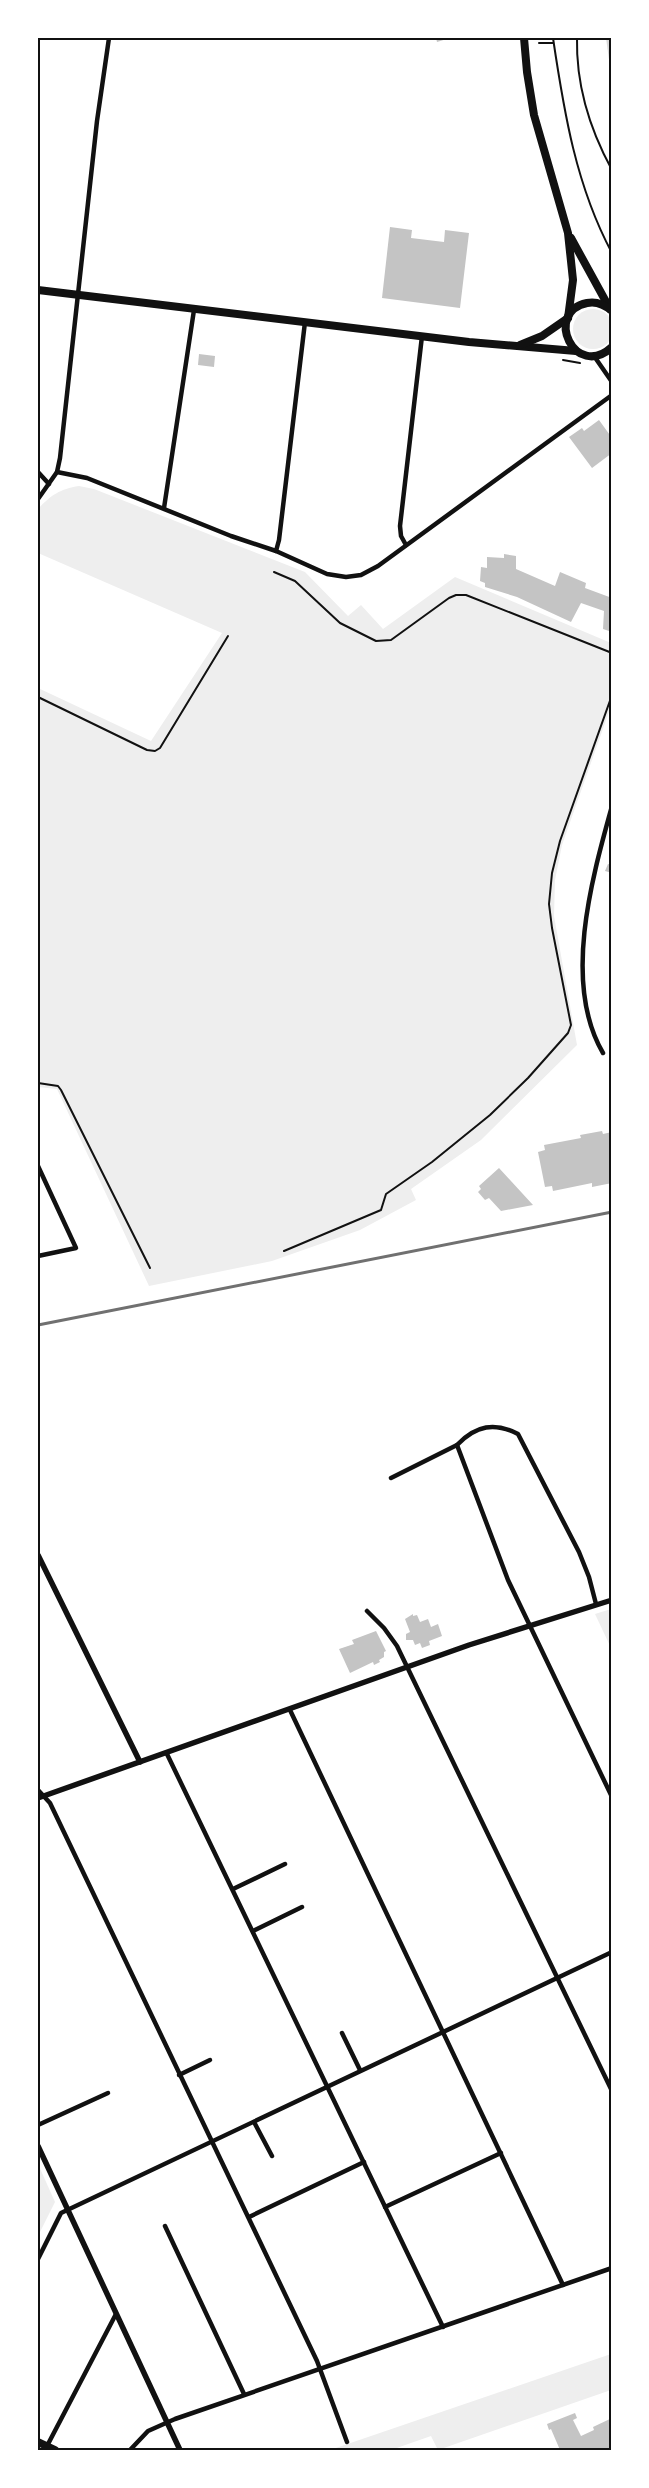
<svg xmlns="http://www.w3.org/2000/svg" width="649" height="2488" font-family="Roboto,sans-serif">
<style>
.green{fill:#eee}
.water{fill:#d9d9d9}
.building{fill:#c4c4c4}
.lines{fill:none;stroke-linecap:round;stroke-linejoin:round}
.path{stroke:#111;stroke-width:2}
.minor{stroke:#111;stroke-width:4.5}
.tertiary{stroke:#111;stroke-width:5.5}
.primary{stroke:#111;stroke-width:8}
.trunk{stroke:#111;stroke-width:8}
.rail{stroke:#707070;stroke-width:3}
.neatline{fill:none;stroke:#111;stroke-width:2}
</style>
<rect width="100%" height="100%" fill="#fff"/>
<!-- green -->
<g class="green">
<circle cx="593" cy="329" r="20"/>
<path d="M79 486 94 489 305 572 348 616 361 605 383 629 455 577 611 643V706L562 845 555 880 554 916 577 1045 481 1140 411 1189 416 1200 360 1230 272 1261 149 1286 57 1089 38 1087V688L151 741 222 633 38 553V509C51 495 60 489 79 486Z"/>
<path d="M611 1609H612L611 1648 595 1614Z"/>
<path d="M38 2164 55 2202 38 2236Z"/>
<path d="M611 2354V2390L438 2450 431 2436 391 2450H330Z"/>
</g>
<!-- water -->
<path class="water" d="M606 38H611V74Z"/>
<!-- building -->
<g class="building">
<path d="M436 38H450L437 42Z"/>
<path d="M390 227 412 230 411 238 444 242 445 230 469 233 460 308 382 298Z"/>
<path d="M199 354 215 356 214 367 198 365Z"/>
<path d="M599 420 612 438V453L592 468 569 437 582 428 584 431Z"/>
<path d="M504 554 516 556V569L555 586 560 572 586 583 585 588 612 598V632L603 629 604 611 581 603 571 622 517 597 485 587V583L480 581 481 567 487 568V557L504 558Z"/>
<path d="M608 864 612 865V873L605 871Z"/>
<path d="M602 1131 603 1134 612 1132V1183L592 1187V1183L553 1191 552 1186 545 1187 538 1152 545 1150 544 1145 581 1138 580 1135Z"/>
<path d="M499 1168 533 1205 501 1211 489 1198 485 1200 478 1192 481 1189 479 1186Z"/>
<path d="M413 1614V1616L417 1615 420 1622 428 1619 431 1627 438 1624 442 1636 429 1641 430 1645 422 1648 420 1643 415 1645 413 1640H406V1634L410 1632 405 1619Z"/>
<path d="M376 1631 386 1651 384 1652V1657L379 1660 380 1662 374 1665 373 1662 350 1673 339 1649 354 1644 352 1640Z"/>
<path d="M575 2413 577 2418 573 2420 581 2436 594 2430 593 2427 612 2418V2450H560L551 2429 549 2430 547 2424Z"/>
</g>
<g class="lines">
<!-- path -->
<g class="path">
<path d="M553 38C564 112 576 186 612 253"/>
<path d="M577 38C576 85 589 128 612 170"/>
<path d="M539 43H553"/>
<path d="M563 360 580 363"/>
<path d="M274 572 295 581 340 623 376 641 391 640 449 598 456 595H466L612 653"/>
<path d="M38 697 147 750 155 751 160 748 228 636"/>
<path d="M38 1083 58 1086 61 1090 150 1268"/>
<path d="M284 1251 381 1210 386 1194 432 1162 490 1115 528 1078 568 1033 571 1025 552 928 549 904 552 873 560 841 612 695"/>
</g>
<!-- minor -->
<g class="minor">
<path d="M594 356 612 382"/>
<path d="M38 472 49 484"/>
<path d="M57 472 87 478 231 536 276 551 327 574 346 577 361 575 378 566 612 395"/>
<path d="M38 499 57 472 60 458 97 121 109 38"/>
<path d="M164 508 194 310"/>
<path d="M406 545 401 536 400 526 422 336"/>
<path d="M276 551 279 540 305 322"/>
<path d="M603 1053C562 983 592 878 612 806"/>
<path d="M38 1166 76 1248 38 1256"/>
<path d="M457 1445 508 1580 612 1797"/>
<path d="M391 1478 457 1445C476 1425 495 1422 518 1434L579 1552 589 1577 596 1604"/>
<path d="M367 1611 384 1628 397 1646 612 2091"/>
<path d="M290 1710 563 2285"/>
<path d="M167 1754 443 2327"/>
<path d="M38 1790 50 1803 317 2361 347 2442"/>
<path d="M233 1889 285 1864"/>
<path d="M253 1931 302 1907"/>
<path d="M342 2033 360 2070"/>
<path d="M179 2075 210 2060"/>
<path d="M254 2122 272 2156"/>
<path d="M38 2125 108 2093"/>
<path d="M385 2207 501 2153"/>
<path d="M249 2217 364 2162"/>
<path d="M165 2226 244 2394"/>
<path d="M38 2259 61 2213 612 1952"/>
<path d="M47 2446 116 2314"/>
<path d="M130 2450 148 2431 175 2419 612 2268"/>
</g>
<!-- tertiary -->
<g class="tertiary">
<path d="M38 1555 140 1762"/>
<path d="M38 1798 469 1645 612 1600"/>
<path d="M38 2146 180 2450"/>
</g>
<!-- primary -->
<g class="primary">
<path d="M38 290 469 342 576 351"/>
<path d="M520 345 542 336 568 318"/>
<path d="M38 2442 55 2450"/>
</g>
<!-- trunk -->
<g class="trunk">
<path d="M524 38 527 72 534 115 568 233 573 280 568 318"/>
<path d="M571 238 610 309"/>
<path d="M612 311C605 305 596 301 587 303 543 312 575 381 612 347"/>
</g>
<!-- rail -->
<path class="rail" d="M38 1325 612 1212"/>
</g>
<!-- border -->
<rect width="649" height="2488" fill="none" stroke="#ffffff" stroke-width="78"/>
<rect x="39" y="39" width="571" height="2410" class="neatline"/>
</svg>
